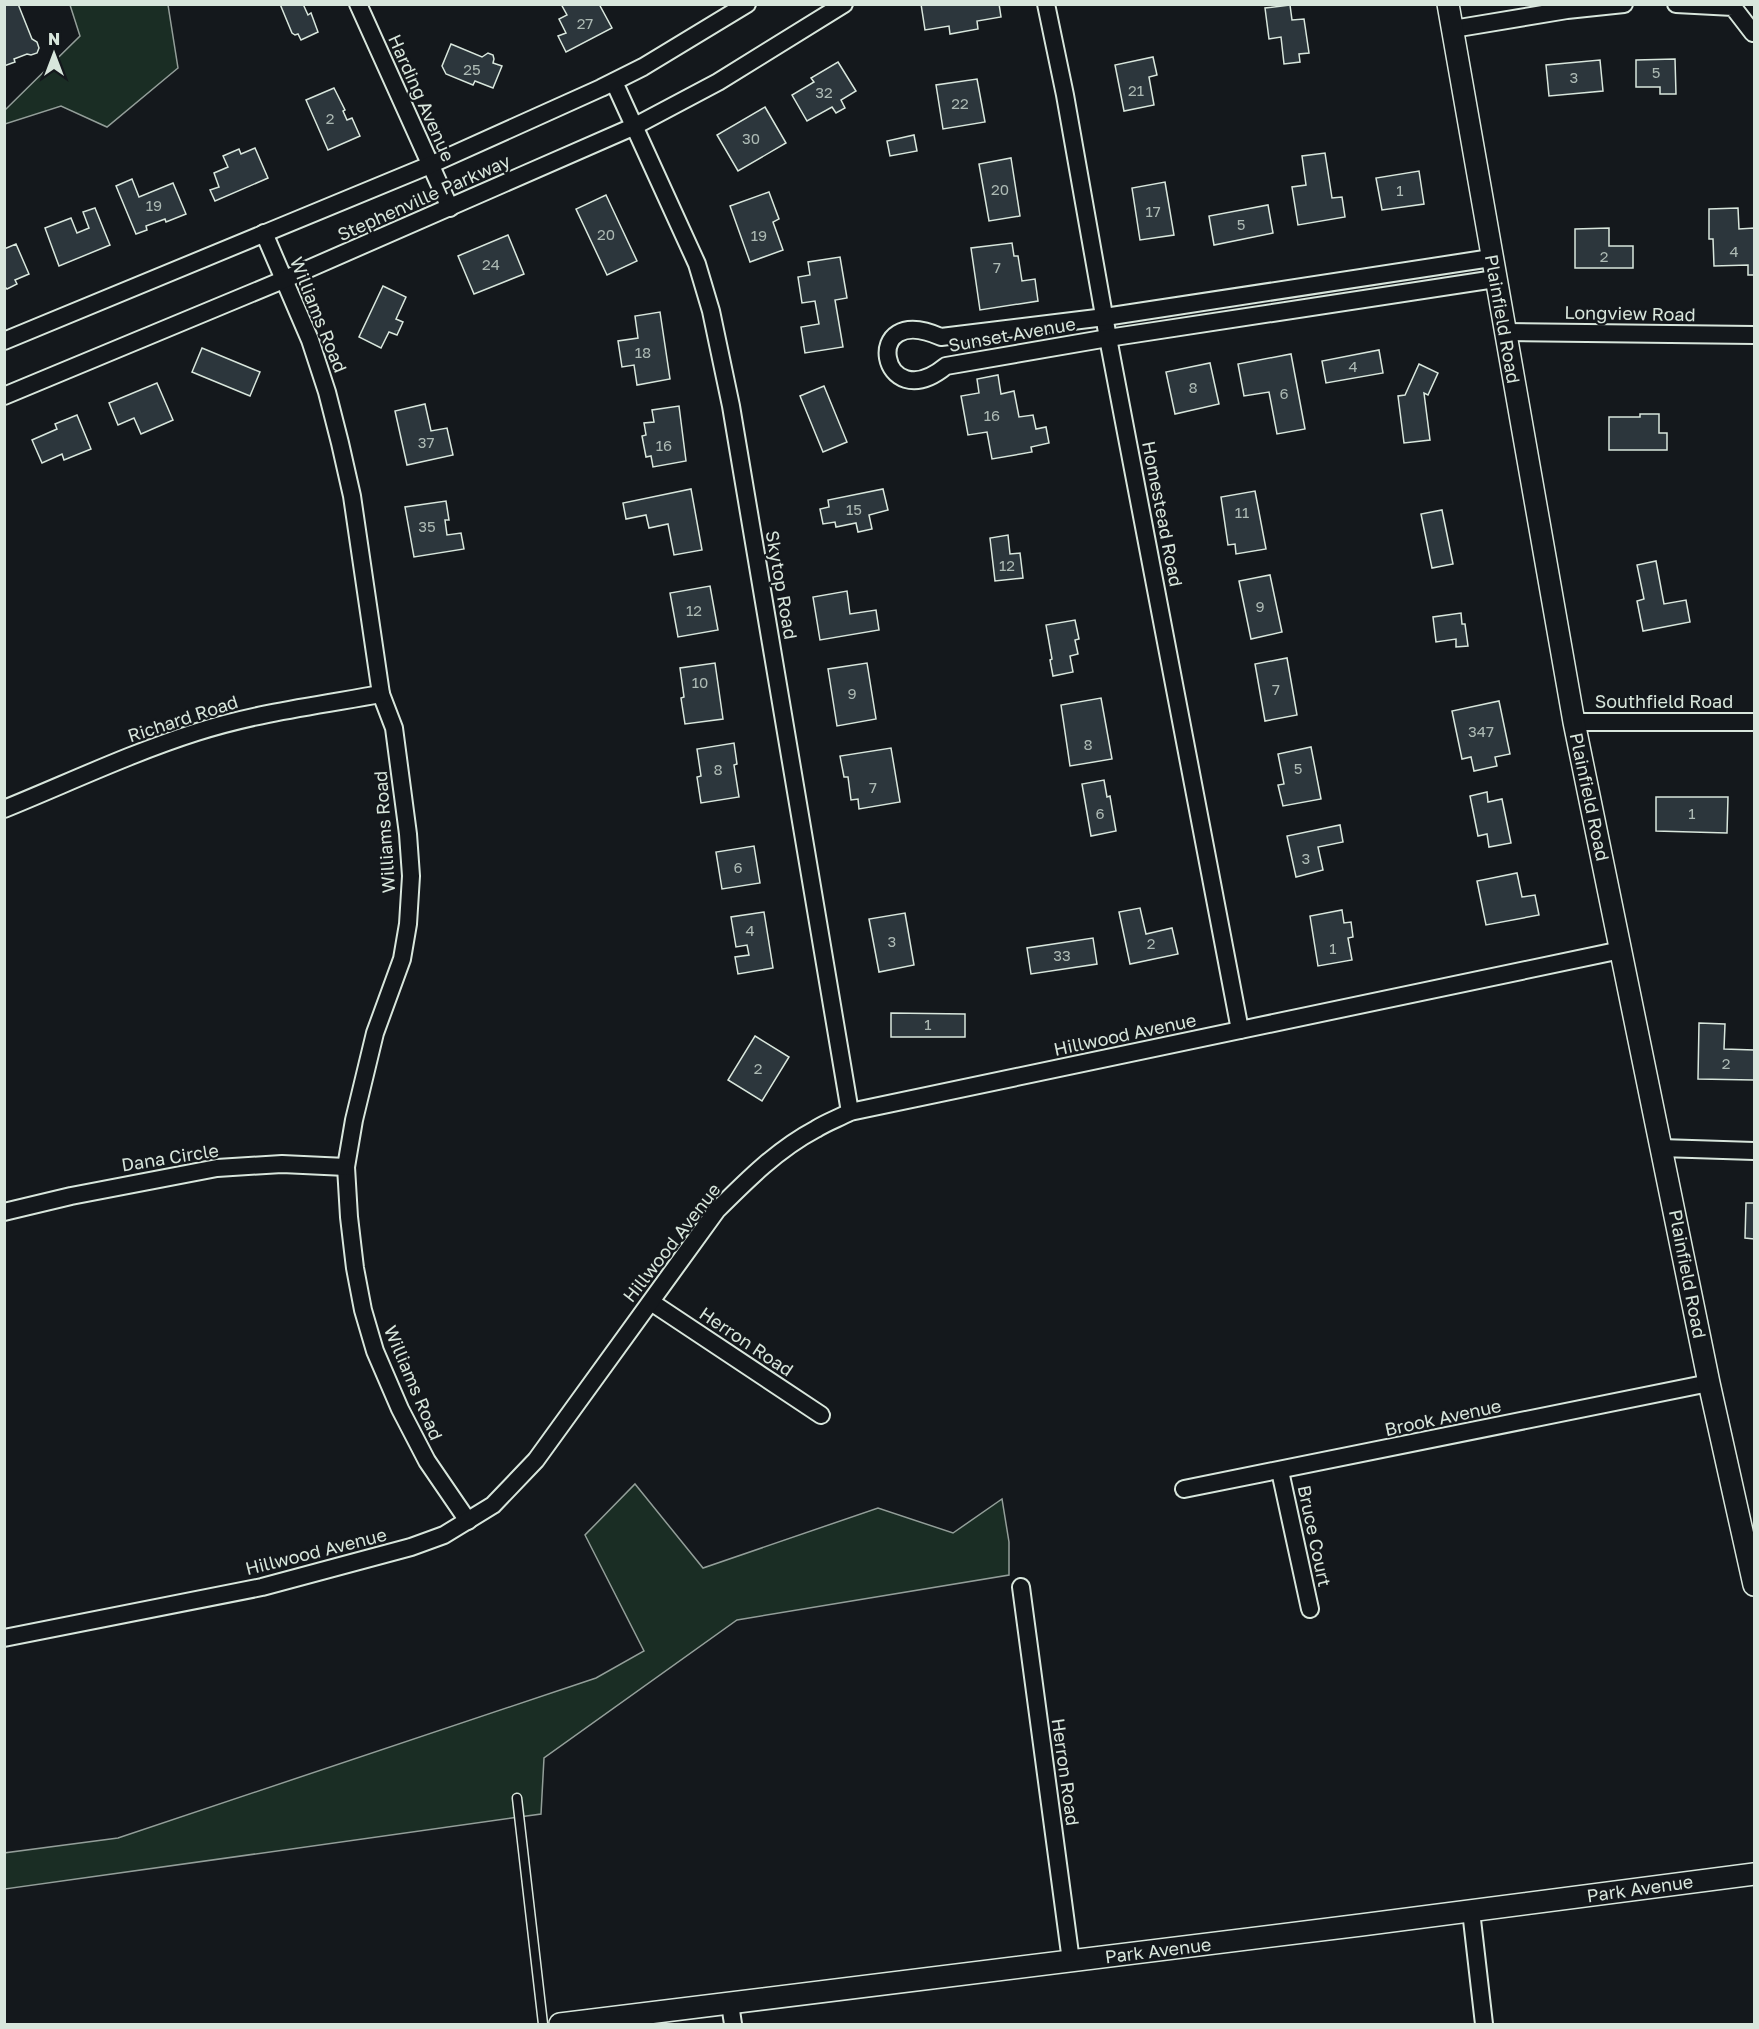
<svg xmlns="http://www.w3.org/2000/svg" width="1759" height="2029" font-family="'Golos Text',sans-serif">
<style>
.green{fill:#1a2d24;stroke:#939e99;stroke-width:1.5}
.building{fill:#2c363c;stroke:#d8e6dc;stroke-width:1.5}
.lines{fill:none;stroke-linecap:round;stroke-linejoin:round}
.service-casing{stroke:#d8e6dc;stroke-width:11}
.minor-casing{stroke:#d8e6dc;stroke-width:20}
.tertiary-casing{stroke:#d8e6dc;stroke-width:24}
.service{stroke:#14181c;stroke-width:8}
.minor{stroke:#14181c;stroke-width:16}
.tertiary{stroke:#14181c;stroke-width:21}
.labels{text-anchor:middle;stroke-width:4.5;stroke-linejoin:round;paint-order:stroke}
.number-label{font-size:15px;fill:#adbab4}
.street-label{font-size:18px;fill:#d8e6dc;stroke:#14181c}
</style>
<rect width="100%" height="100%" fill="#14181c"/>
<!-- green -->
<g class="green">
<path d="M70 5H168L178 68 107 127 61 106 5 124V110L80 36Z"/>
<path d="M635 1484 703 1568 878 1508 953 1533 1002 1499 1009 1542V1575L737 1620 544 1758 541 1814 5 1889 4 1853 118 1838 596 1678 644 1651 585 1535Z"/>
</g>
<!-- building -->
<g class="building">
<path d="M8 4H18L32 39 37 42 39 48 37 53 31 55 27 54 14 59 15 62 4 66V6Z"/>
<path d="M280 4H303L308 15 311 13 318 32 301 40 298 34 295 35 292 33Z"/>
<path d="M561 4H599L612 28 566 52 558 36 566 33 559 19 567 15Z"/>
<path d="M921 4H999L1001 17 977 21 978 29 950 34 949 26 925 30Z"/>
<path d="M1290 5 1292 20 1304 19 1309 53 1299 54 1300 62 1284 64 1281 37 1269 39 1265 8Z"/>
<path d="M451 44 482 57 488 53 493 55 494 59 493 63 502 66 493 88 475 81 473 85 446 74 442 66Z"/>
<path d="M1153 57 1157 75 1149 77 1154 105 1124 111 1115 65Z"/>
<path d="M1675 59 1676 94H1660V87H1636V60Z"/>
<path d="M1600 60 1603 91 1549 96 1546 65Z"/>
<path d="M838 62 856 91 841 100 845 108 836 113 832 107 807 121 792 95 814 82 811 78Z"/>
<path d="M977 79 985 122 943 129 936 85Z"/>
<path d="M334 88 345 110 343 111 347 120 352 118 360 136 328 150 306 100Z"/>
<path d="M765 107 786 143 738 171 717 135Z"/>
<path d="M914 135 917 151 890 156 887 141Z"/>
<path d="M255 148 268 178 215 201 210 190 219 187 214 173 228 167 223 156 239 149 241 154Z"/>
<path d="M1325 153 1332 198 1342 197 1345 217 1298 225 1292 187 1306 185 1302 156Z"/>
<path d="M1011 158 1020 216 989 221 979 164Z"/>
<path d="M1419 171 1424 204 1382 210 1376 178Z"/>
<path d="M132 179 139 197 173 183 186 214 166 222 165 219 146 226 147 230 136 234 116 186Z"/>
<path d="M1165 182 1174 235 1140 240 1132 188Z"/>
<path d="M769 192 779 219 773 222 783 250 750 262 730 206Z"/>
<path d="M606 195 637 261 607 275 576 209Z"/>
<path d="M1268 205 1273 233 1214 245 1209 216Z"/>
<path d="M95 208 110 245 59 266 45 228 71 218 77 233 89 228 83 212Z"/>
<path d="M1738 208 1739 229 1754 228V275H1748V265L1714 266 1713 239H1709V209Z"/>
<path d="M1609 228V246H1633V268H1575V229Z"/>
<path d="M508 235 524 274 474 294 458 256Z"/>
<path d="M1012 243 1014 256H1018L1022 281 1035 279 1038 301 980 310 971 248Z"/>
<path d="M16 244 29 274 15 280 17 284 7 289 4 286V249Z"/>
<path d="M840 257 847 298 835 300 843 347 805 353 801 327 819 324 815 301 802 303 798 277 810 275 808 262Z"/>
<path d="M383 286 406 297 396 319 403 322 397 335 389 332 381 348 359 337Z"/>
<path d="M660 312 670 379 637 385 634 365 622 367 618 341 638 338 635 316Z"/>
<path d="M202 348 260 372 250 396 192 372Z"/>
<path d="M1379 350 1383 373 1326 383 1322 361Z"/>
<path d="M1291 354 1305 429 1277 434 1269 392 1244 396 1238 364Z"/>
<path d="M1210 363 1219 404 1175 414 1166 372Z"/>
<path d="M1419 364 1438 373 1428 395 1424 393 1430 440 1404 443 1398 396 1405 395Z"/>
<path d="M998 375 1001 394 1014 391 1019 417 1033 415 1036 429 1046 427 1049 443 1031 447 1032 452 992 459 987 432 968 435 961 396 979 393 977 379Z"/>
<path d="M157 383 173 420 141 434 134 418 118 425 109 403Z"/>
<path d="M824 386 847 442 823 452 800 396Z"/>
<path d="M425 404 431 431 447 428 453 455 407 465 395 411Z"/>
<path d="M679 406 686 461 653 467 651 456 646 457 642 436 646 435 644 423 654 422 652 410Z"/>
<path d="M1640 414H1659V433H1667V450H1609V417H1640Z"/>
<path d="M77 415 91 449 64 460 62 454 42 463 32 440 57 429 55 424Z"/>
<path d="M691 489 702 550 674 555 668 524 649 528 646 515 626 519 623 503Z"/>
<path d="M883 489 888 510 869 515 872 529 858 532 856 523 836 527 835 522 823 524 820 509 829 507 828 500Z"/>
<path d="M1255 491 1266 549 1236 554 1235 544 1228 545 1221 497Z"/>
<path d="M446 501 449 520H445L447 535 461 533 464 549 414 557 405 507Z"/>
<path d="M1442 510 1453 564 1432 568 1421 514Z"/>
<path d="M1008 535 1010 554 1020 553 1023 578 995 581 990 538Z"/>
<path d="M1656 561 1664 604 1686 600 1690 622 1643 631 1637 601 1644 599 1637 565Z"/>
<path d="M1270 575 1282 632 1251 639 1239 581Z"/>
<path d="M710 586 718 630 678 637 670 593Z"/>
<path d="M847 591 850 614 876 610 879 630 820 640 813 597Z"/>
<path d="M1461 613 1462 624H1465L1468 646 1456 647V639L1436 642 1433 617Z"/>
<path d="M1075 620 1079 639 1075 640 1078 654 1070 656 1073 672 1053 676 1050 660 1052 659 1046 625Z"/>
<path d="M1287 658 1297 715 1265 721 1255 664Z"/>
<path d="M715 663 723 719 685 724 681 698 684 697 680 668Z"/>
<path d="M867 663 876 719 837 726 828 669Z"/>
<path d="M1101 698 1112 759 1070 766 1061 705Z"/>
<path d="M1499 701 1510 754 1495 757 1497 766 1474 771 1471 757 1462 759 1452 711Z"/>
<path d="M734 743 737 764 734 765 739 797 701 803 697 777 701 776 697 749Z"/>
<path d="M1311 747 1321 799 1283 806 1278 785 1284 784 1278 754Z"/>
<path d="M891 748 900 802 859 809 858 799 851 800 848 777H844L840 756Z"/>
<path d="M1104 780 1107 797 1110 796 1116 831 1091 836 1082 784Z"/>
<path d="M1487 792 1488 802 1502 799 1511 843 1489 847 1487 834 1478 836 1470 796Z"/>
<path d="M1656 797H1728L1727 833 1656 831Z"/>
<path d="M1340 825 1343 842 1318 847 1323 870 1296 877 1287 836Z"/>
<path d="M754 846 760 883 722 889 716 852Z"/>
<path d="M1517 873 1522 897 1535 895 1539 915 1486 925 1477 881Z"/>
<path d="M1140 908 1146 934 1172 928 1178 954 1130 964 1119 912Z"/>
<path d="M1342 910 1344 923 1351 922 1353 937 1348 938 1352 960 1318 966 1310 916Z"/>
<path d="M764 912 773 968 738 974 735 957 749 955 747 945 736 947 731 917Z"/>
<path d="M905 913 914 965 879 972 869 919Z"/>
<path d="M1093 938 1097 964 1031 974 1027 948Z"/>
<path d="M891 1013 965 1014V1037H891Z"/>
<path d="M1699 1023 1725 1024 1724 1049 1754 1050V1080L1698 1079Z"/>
<path d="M755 1036 789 1057 762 1101 728 1080Z"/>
<path d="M1746 1203H1754V1239L1745 1238Z"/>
</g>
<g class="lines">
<defs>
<path id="service" d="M517 1798 543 2024"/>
<g id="minor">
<path d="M358 4 450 208"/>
<path d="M1046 4 1065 95 1108 338 1240 1030"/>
<path d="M1676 4 1733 7 1753 33"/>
<path d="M1453 29 1567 10 1624 4"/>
<path d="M614 82 697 264 711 311 731 406 850 1112"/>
<path d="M264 233 310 340 327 392 340 443 352 496 381 694 394 728 408 834 411 876 408 924 402 959 375 1033 354 1120 346 1167 349 1217 355 1268 363 1310 375 1351 400 1409 427 1461 468 1521"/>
<path d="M1491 258 1105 317 941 337C859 300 880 420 946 366L1108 338 1495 279"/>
<path d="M1504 332 1754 335"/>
<path d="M4 341 430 165 601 88 643 67 747 4"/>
<path d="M4 396 283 280 635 126 718 82 844 4"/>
<path d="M1574 722H1754"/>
<path d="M4 809C68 783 131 753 197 732 256 713 319 705 381 694"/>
<path d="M1661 1148 1754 1151"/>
<path d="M4 1212 71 1196 217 1168 282 1164 346 1167"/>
<path d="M651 1302 821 1415"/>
<path d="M1280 1471 1310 1609"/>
<path d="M1184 1489 1709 1383"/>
<path d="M1021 1587 1071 1961"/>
<path d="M4 1638 262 1587 411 1547 444 1535 493 1505 536 1460 717 1210C747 1180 778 1149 816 1129 827 1122 839 1118 850 1112L1621 950"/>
<path d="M1471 1911 1484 2024"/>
<path d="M730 2004 733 2024"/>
</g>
<g id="tertiary">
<path d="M1448 4 1574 722 1709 1383 1754 1585"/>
<path d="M560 2024 1361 1925 1754 1874"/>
</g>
</defs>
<!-- service casing -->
<use href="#service" class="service-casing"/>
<!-- minor casing -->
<use href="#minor" class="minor-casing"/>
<!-- tertiary casing -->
<use href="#tertiary" class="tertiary-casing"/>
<!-- service -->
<use href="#service" class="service"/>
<!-- minor -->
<use href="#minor" class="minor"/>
<!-- tertiary -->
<use href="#tertiary" class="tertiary"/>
</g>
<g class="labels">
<!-- number labels -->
<g class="number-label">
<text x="585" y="29">27</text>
<text x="472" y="75">25</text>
<text x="1656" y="78">5</text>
<text x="1574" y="83">3</text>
<text x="1136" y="96">21</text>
<text x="824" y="98">32</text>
<text x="960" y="109">22</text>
<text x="330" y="124">2</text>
<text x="751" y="144">30</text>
<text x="1000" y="195">20</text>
<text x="1400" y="196">1</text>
<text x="154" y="211">19</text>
<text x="1153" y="217">17</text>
<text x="1241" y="230">5</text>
<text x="606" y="240">20</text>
<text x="759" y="241">19</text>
<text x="1734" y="257">4</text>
<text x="1604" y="262">2</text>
<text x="491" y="270">24</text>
<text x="997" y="273">7</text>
<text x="643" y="358">18</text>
<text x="1353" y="372">4</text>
<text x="1193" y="393">8</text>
<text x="1284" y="399">6</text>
<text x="992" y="421">16</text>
<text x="426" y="448">37</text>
<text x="664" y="451">16</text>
<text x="854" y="515">15</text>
<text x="1242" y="518">11</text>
<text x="427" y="532">35</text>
<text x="1007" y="571">12</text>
<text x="1260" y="612">9</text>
<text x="694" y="616">12</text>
<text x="700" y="688">10</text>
<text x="1276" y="695">7</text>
<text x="852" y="699">9</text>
<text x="1481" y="737">347</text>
<text x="1088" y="750">8</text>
<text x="1298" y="774">5</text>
<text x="718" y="775">8</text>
<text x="873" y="793">7</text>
<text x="1100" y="819">6</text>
<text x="1692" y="819">1</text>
<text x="1306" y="864">3</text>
<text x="738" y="873">6</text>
<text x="750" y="936">4</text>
<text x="892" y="947">3</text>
<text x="1151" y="949">2</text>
<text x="1333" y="954">1</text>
<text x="1062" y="961">33</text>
<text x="928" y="1030">1</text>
<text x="1726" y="1069">2</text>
<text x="758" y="1074">2</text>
</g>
<!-- street labels -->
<g class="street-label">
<text transform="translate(421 98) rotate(66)" y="6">Harding Avenue</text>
<text transform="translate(424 198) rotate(-24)" y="6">Stephenville Parkway</text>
<text transform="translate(1630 314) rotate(1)" y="6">Longview Road</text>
<text transform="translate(318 315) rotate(68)" y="6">Williams Road</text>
<text transform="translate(1502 319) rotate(80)" y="6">Plainfield Road</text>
<text transform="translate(1012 335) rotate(-10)" y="6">Sunset Avenue</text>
<text transform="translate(1162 514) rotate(79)" y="6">Homestead Road</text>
<text transform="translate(781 585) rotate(80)" y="6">Skytop Road</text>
<text x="1664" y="708">Southfield Road</text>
<text transform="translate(183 719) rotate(-18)" y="6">Richard Road</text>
<text transform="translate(1589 797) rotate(78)" y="6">Plainfield Road</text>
<text transform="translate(385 832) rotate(-94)" y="6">Williams Road</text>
<text transform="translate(1125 1035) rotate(-12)" y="6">Hillwood Avenue</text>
<text transform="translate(170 1158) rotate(-9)" y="6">Dana Circle</text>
<text transform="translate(672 1243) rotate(-52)" y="6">Hillwood Avenue</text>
<text transform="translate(1687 1274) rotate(79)" y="6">Plainfield Road</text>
<text transform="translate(746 1342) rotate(34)" y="6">Herron Road</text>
<text transform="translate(413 1383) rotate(67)" y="6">Williams Road</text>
<text transform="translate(1443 1418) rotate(-12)" y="6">Brook Avenue</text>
<text transform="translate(1314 1536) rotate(78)" y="6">Bruce Court</text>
<text transform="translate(316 1552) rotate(-14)" y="6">Hillwood Avenue</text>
<text transform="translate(1065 1772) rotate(82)" y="6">Herron Road</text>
<text transform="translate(1640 1889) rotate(-8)" y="6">Park Avenue</text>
<text transform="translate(1158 1951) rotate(-7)" y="6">Park Avenue</text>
</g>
</g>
<!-- border -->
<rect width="1759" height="2029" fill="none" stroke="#d8e6dc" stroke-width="12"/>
<!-- north arrow -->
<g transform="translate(54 54)" stroke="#14181c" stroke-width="4.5" paint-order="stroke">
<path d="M0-4.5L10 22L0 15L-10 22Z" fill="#d8e6dc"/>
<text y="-9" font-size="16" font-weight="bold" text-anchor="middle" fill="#d8e6dc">N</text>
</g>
</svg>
